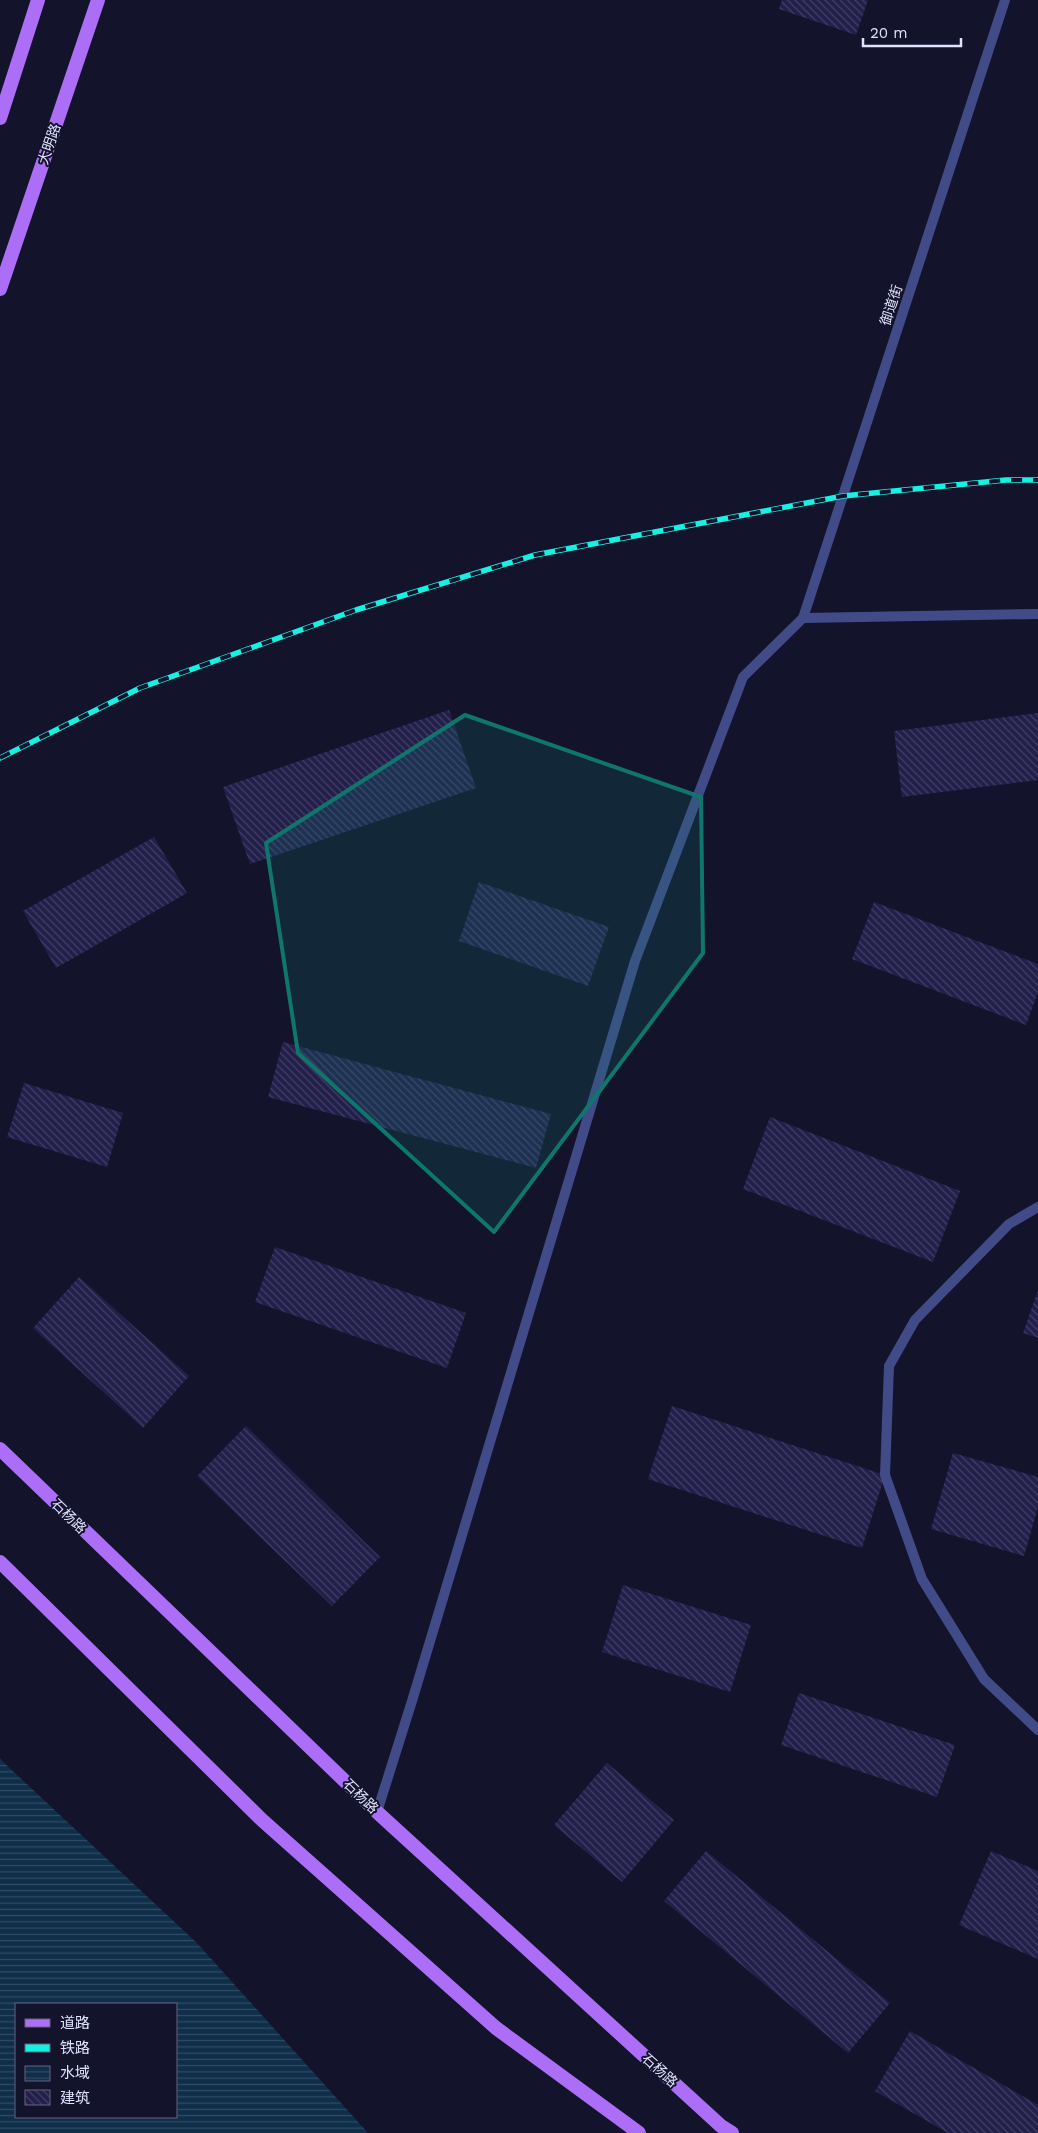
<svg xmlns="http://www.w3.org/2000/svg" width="1038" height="2133" font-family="'Work Sans','Noto Sans SC',sans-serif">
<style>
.water{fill:url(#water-rules);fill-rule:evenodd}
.building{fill:url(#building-back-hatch)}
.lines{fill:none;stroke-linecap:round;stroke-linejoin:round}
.service{stroke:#414b87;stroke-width:10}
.minor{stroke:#414b87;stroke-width:10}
.primary{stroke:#ac6ef6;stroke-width:14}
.rail-casing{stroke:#18f1e2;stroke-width:5.5}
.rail{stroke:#13132b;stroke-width:4;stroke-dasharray:11;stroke-linecap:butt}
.marked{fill:#0f766e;fill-opacity:0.2;stroke:#0f766e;stroke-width:4;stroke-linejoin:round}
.labels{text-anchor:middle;stroke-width:4;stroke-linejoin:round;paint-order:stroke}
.street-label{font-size:14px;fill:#dfe1fd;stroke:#13132b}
</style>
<defs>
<pattern id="water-rules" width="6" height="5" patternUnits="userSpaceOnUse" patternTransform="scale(1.25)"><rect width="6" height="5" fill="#0f2e49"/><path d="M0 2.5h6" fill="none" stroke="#324c64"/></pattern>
<pattern id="building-back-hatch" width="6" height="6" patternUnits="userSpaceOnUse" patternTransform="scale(1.25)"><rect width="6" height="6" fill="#22204b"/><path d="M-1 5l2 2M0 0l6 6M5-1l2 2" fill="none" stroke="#424066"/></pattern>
</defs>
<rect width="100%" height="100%" fill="#13132b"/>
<!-- water -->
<path class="water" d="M0 1759 197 1943 368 2133H0ZM16 2004H176V2117H16Z"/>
<!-- building -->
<g class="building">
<path d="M782 0H868L856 35 779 9Z"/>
<path d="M449 710 476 788 250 864 223 787Z"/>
<path d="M1038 713V780L902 797 894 731Z"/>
<path d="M154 837 187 893 56 968 23 911Z"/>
<path d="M479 882 609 927 588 986 459 941Z"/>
<path d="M874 902 1038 964V992L1026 1025 852 959Z"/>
<path d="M283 1042 551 1114 536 1168 268 1097Z"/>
<path d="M24 1083 123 1113 107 1167 7 1137Z"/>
<path d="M770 1117 960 1191 933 1262 743 1189Z"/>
<path d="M275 1247 466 1313 447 1368 255 1302Z"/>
<path d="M79 1277 189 1376 143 1428 33 1328Z"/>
<path d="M1038 1290V1338L1023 1333Z"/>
<path d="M672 1406 885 1475 862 1548 648 1479Z"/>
<path d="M246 1426 380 1557 332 1606 197 1476Z"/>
<path d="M953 1453 1038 1477V1507L1024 1556 931 1529Z"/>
<path d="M623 1585 751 1625 730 1692 602 1652Z"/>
<path d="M799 1693 955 1745 937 1797 781 1745Z"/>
<path d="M607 1763 674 1820 622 1882 554 1825Z"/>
<path d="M706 1851 890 2003 848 2053 664 1901Z"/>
<path d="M991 1851 1038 1871V1959L959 1925Z"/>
<path d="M910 2031 1038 2105V2133H948L875 2091Z"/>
</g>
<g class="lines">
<!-- service -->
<path class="service" d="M1038 1207 1009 1224 915 1320 889 1366 885 1475 922 1579 984 1679 1038 1730"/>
<!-- minor -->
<g class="minor">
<path d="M803 618 1005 0"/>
<path d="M377 1812 412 1701 635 961 743 677 803 618 1038 614"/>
</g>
<!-- primary -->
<g class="primary">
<path d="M0 118 38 0"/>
<path d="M0 289 98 0"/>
<path d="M0 1449 377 1812 721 2126 732 2133"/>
<path d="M0 1562 262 1820 496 2028 639 2133"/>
</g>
<defs>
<path id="rail" d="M0 758 140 688 356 610 535 555 843 496 1006 480H1038"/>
</defs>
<!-- rail casing -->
<use href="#rail" class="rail-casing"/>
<!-- rail -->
<use href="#rail" class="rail"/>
</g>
<!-- marked area -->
<path class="marked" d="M465 715 701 797 703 953 494 1232 298 1053 266 843Z"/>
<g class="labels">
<!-- street labels -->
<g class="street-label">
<text transform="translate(49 144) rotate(-71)" y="5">大明路</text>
<text transform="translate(891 305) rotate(-72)" y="5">御道街</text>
<text transform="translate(69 1516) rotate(44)" y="5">石杨路</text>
<text transform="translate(361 1796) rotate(44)" y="5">石杨路</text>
<text transform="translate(660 2070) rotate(42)" y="5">石杨路</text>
</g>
</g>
<!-- legend -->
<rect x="15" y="2003" width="162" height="115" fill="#13132b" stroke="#65657f"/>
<rect x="25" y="2019" width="25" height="8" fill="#ac6ef6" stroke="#65657f"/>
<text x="60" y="2028" font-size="15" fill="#dfe1fd">道路</text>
<rect x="25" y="2044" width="25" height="8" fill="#18f1e2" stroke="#65657f"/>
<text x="60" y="2053" font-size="15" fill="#dfe1fd">铁路</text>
<rect x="25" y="2066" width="25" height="15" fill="url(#water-rules)" stroke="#65657f"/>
<text x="60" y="2078" font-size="15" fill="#dfe1fd">水域</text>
<rect x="25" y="2090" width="25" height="15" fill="url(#building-back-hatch)" stroke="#65657f"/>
<text x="60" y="2103" font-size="15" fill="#dfe1fd">建筑</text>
<!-- scale -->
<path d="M863 38v8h98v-8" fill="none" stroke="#dfe1fd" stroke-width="2.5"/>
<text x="870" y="38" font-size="15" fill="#dfe1fd" stroke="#13132b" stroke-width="4" paint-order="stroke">20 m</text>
</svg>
